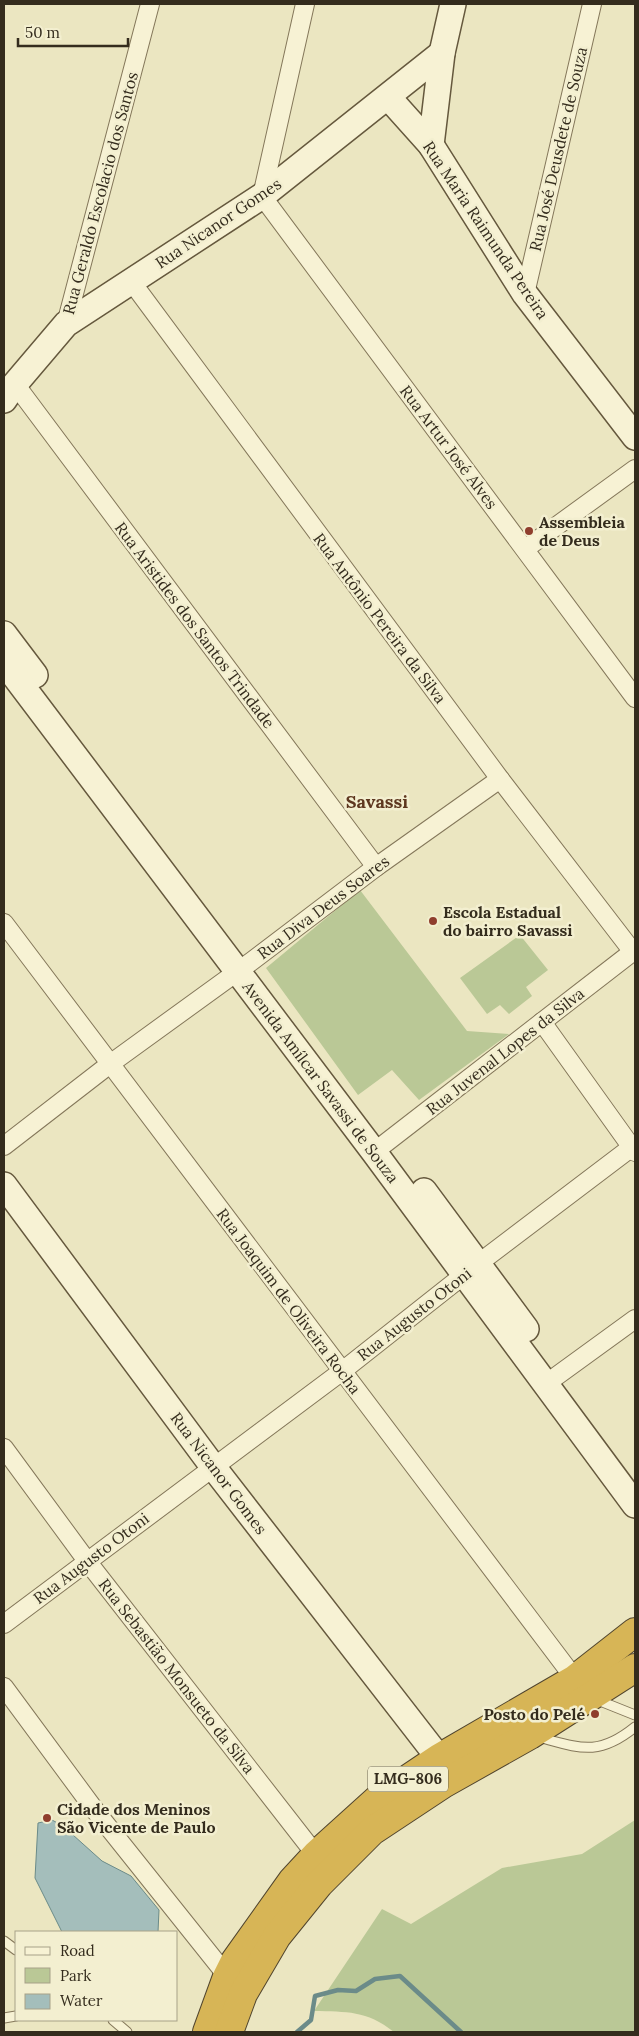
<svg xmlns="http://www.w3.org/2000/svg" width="639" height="2036" font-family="Lora,serif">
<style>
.green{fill:#bac896}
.water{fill:#a4bebb;stroke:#6b8b89}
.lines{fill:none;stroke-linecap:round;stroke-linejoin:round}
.stream{stroke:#6b8b89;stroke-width:4.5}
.lane-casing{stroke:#84775a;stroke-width:11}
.street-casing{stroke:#84775a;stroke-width:20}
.secondary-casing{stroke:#65583d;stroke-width:28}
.highway-casing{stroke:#51452e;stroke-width:30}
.lane{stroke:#f7f2d4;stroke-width:9}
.street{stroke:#f7f2d4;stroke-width:18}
.secondary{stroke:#f7f2d4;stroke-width:25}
.highway{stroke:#d7b556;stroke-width:28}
.poi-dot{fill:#8f3e2d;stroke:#f3efd0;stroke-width:2}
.labels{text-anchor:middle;stroke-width:5;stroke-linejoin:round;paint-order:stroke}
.shield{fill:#f3efd0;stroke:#6d6653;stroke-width:1}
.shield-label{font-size:15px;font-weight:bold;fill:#342c1d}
.street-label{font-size:16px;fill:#342c1d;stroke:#f3efd0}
.poi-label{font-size:16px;font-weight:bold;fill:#342c1d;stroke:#f3efd0;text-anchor:start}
.neighbourhood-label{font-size:18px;font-weight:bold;fill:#5e371f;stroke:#f3efd0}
</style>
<rect width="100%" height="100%" fill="#ebe6c1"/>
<!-- green -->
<g class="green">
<path d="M360 890 467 1031 509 1034 419 1100 392 1070 358 1095 266 968Z"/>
<path d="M520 935 548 970 526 987 532 996 509 1014 500 1005 487 1014 460 978Z"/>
<path d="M635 1820V2032H394C366 2010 347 2012 314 2011L382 1909 411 1924 502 1868 582 1854Z"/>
</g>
<!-- water -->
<path class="water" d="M52 1820 63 1826 102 1861 131 1876 159 1910 158 1932H62L35 1878 38 1823Z"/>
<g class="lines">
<!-- stream -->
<path class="stream" d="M297 2032 311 2020 315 1996 338 1990 356 1991 375 1979 400 1976 461 2032"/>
<defs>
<g id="lane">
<path d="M595 1699 635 1715"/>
<path d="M538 1737C580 1748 598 1757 635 1727"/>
<path d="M4 1941 16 1950"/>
<path d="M4 2018 16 2016"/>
<path d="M113 2020 127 2032"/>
</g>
<g id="street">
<path d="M305 4 262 196 635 698"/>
<path d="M131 281 500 779 633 952"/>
<path d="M525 294 592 4"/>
<path d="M66 324 150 4"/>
<path d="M15 384 376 867"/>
<path d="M525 549 635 469"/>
<path d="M4 923 575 1679"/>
<path d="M542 1022 635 1152"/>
<path d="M4 1146 110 1064 252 961 376 867 500 779"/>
<path d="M374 1152 635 950"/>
<path d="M547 1383 635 1319"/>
<path d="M4 1448 87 1561 316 1855"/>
<path d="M4 1624 341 1372 479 1263 632 1147"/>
<path d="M4 1687 97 1813 232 1982"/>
</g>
<g id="secondary">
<path d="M388 97 431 145 525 294 635 437"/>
<path d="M431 145 442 53 453 4"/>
<path d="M4 400 15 384 66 324 262 196 442 53"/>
<path d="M4 634 35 675"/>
<path d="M4 662 374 1152 635 1505"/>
<path d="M4 1185 214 1468 439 1758"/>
<path d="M424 1191 526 1329"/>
</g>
<g id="highway">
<path d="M207 2032 227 1977 235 1961 292 1881 316 1855 378 1799 439 1758 575 1679 635 1632"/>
<path d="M229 2032 243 1994 277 1936 319 1884 372 1831 443 1784 530 1735 635 1668"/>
</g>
</defs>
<!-- lane casing -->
<use href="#lane" class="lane-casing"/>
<!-- street casing -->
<use href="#street" class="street-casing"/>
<!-- secondary casing -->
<use href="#secondary" class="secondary-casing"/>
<!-- highway casing -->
<use href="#highway" class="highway-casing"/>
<!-- lane -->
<use href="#lane" class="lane"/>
<!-- street -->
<use href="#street" class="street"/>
<!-- secondary -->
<use href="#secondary" class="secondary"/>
<!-- highway -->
<use href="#highway" class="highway"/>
</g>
<!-- markers -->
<g class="poi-dot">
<circle cx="529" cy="531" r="5"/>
<circle cx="433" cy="921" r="5"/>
<circle cx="595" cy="1714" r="5"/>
<circle cx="47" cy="1818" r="5"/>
</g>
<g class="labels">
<!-- shield labels -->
<rect class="shield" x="368" y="1766.5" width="80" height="25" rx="4"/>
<g class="shield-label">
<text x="408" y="1784">LMG-806</text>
</g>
<!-- street labels -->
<g class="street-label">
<text transform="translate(558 149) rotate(-77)" y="6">Rua José Deusdete de Souza</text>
<text transform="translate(100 193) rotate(-75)" y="6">Rua Geraldo Escolacio dos Santos</text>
<text transform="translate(218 223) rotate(-34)" y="6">Rua Nicanor Gomes</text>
<text transform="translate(486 230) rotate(56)" y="6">Rua Maria Raimunda Pereira</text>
<text transform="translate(449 447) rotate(53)" y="6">Rua Artur José Alves</text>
<text transform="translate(380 618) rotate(53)" y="6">Rua Antônio Pereira da Silva</text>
<text transform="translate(195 625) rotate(53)" y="6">Rua Aristides dos Santos Trindade</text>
<text transform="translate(323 907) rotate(-37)" y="6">Rua Diva Deus Soares</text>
<text transform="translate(505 1051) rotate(-38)" y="6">Rua Juvenal Lopes da Silva</text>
<text transform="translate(321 1082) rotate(53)" y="6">Avenida Amílcar Savassi de Souza</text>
<text transform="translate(289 1301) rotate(53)" y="6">Rua Joaquim de Oliveira Rocha</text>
<text transform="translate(414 1314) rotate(-38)" y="6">Rua Augusto Otoni</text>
<text transform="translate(219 1473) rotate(53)" y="6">Rua Nicanor Gomes</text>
<text transform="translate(91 1558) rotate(-37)" y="6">Rua Augusto Otoni</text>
<text transform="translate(177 1676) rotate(52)" y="6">Rua Sebastião Monsueto da Silva</text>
</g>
<!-- poi labels -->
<g class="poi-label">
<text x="539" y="528">Assembleia<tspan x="539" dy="18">de Deus</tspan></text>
<text x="443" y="918">Escola Estadual<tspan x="443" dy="18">do bairro Savassi</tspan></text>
<text x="585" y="1720" text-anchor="end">Posto do Pelé</text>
<text x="57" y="1815">Cidade dos Meninos<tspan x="57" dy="18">São Vicente de Paulo</tspan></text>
</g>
<!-- neighbourhood labels -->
<g class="neighbourhood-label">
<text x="377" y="808">Savassi</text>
</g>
</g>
<!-- border -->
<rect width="639" height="2036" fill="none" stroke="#342c1d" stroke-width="10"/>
<!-- legend -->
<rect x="15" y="1931" width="162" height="90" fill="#f3efd0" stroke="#a7a188"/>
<rect x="25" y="1947" width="25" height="8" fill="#f7f2d4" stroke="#a7a188"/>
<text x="60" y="1956" font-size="15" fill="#342c1d">Road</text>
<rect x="25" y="1968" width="25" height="15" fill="#bac896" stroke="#a7a188"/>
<text x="60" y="1981" font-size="15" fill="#342c1d">Park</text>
<rect x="25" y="1994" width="25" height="15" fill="#a4bebb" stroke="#a7a188"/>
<text x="60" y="2006" font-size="15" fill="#342c1d">Water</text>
<!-- scale -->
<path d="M18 38v8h110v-8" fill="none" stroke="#342c1d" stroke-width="2.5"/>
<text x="25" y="38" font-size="15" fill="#342c1d" stroke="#f3efd0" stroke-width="4" paint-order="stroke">50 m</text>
</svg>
